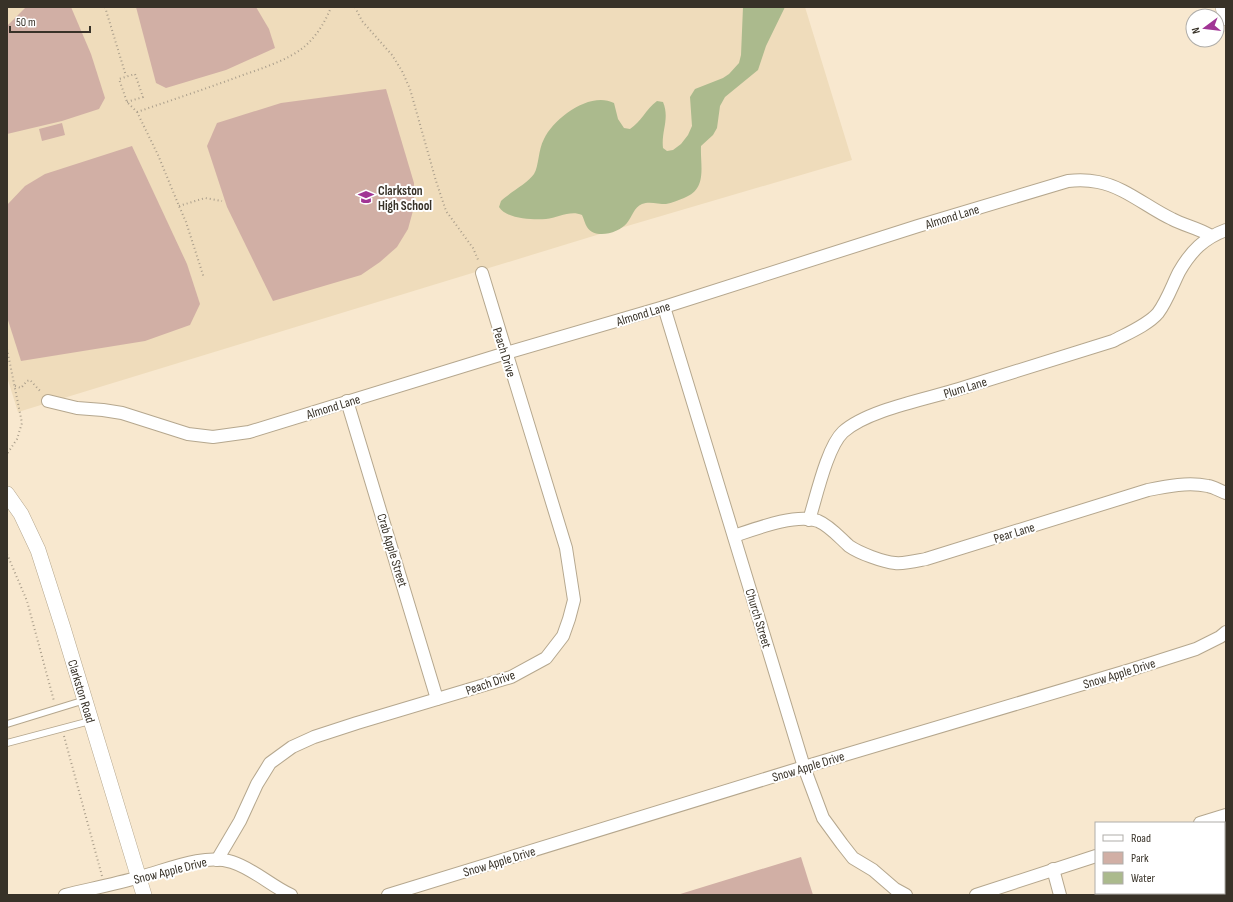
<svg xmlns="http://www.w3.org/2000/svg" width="1233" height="902" font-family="'Sofia Sans Condensed',sans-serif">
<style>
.built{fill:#efdcbb}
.green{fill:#d1afa5}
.water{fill:#abba8d}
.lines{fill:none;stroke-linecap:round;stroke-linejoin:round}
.service-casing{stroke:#b5a78e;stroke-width:8}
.minor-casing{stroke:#b5a78e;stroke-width:14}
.tertiary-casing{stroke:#b5a78e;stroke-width:16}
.path{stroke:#aa9e8b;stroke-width:2;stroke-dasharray:1 3;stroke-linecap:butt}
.service{stroke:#fff;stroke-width:6}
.minor{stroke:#fff;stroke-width:12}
.tertiary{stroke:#fff;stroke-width:15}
.labels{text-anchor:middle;stroke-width:4;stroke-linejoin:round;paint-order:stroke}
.poi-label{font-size:13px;font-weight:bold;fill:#383228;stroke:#fff;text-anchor:start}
.street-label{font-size:13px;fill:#383228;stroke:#fff}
</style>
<rect width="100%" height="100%" fill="#f8e8cf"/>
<!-- built -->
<path class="built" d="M7 7H805L852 160 600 234 18 412 7 377Z"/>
<!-- green -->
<g class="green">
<path d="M26 7H71L91 54 105 98 99 109 62 121 7 134V26Z"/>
<path d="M136 7H256L269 29 275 48 226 70 166 88 156 83Z"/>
<path d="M386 89 414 183V207L408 229 397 247 380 262 361 275 273 301 227 207 207 146 217 123 281 103Z"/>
<path d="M62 123 65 135 42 141 39 129Z"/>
<path d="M132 146 187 264 200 304 190 325 145 341 21 361 7 317V205L25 186 45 174Z"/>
<path d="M801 857 813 895H677Z"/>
</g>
<!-- water -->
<path class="water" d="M743 7H785L766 46 758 70 725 97 720 106 717 128 713 135 701 146C700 166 708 189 684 198 678 200 672 203 666 204 658 204 649 201 642 204 634 207 632 217 627 223 619 233 595 240 587 227 585 224 584 219 582 215 570 210 558 218 546 219 533 220 506 219 499 207L501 201C509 193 528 183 534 174 539 166 538 150 544 139 554 118 590 91 614 103L618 119 624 128 630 129C641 122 646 109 657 101L663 102C670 119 661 131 663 148L667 151 673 150 681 144 688 135 692 126 690 97 695 89 723 78 729 74 739 63 741 55Z"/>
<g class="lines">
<defs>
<g id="service">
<path d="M7 724 85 700"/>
<path d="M7 743 90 721"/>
</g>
<g id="minor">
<path d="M664 307 804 767 823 818 842 844 853 858 873 870 895 889 906 895"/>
<path d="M48 401 77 408 103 410 122 413 188 434 213 437 249 432 506 353 664 307 918 226 1068 181C1078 180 1088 180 1098 182 1125 187 1148 208 1172 219 1185 226 1199 228 1211 236"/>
<path d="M347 401 437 699"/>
<path d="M809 520C816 498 827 447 843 432 867 410 927 399 959 389 1011 373 1062 357 1113 341 1126 334 1148 325 1158 313 1167 301 1172 286 1179 272 1191 251 1204 238 1226 230"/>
<path d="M734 536C755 529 796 513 818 521 830 526 840 538 849 546 859 553 883 562 895 563 904 564 916 561 926 559L1148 490C1168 486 1188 482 1208 486 1214 487 1220 491 1226 493"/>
<path d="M1200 823 1226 815"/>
<path d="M217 860 240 821 257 784 270 763 292 747 314 737 357 723 511 677 546 658 563 636 569 619 574 600 566 548 482 273"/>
<path d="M1053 869 1060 895"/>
<path d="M65 895C90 889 115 884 140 877 167 870 204 853 232 862 254 869 271 886 291 895"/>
<path d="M388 895 804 767 1130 670 1196 649 1220 637 1226 632"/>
<path d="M976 895 1096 856"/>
</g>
<g id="tertiary">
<path d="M1223 7 1226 18"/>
<path d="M7 494 21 514 38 550 63 628 144 895"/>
</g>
</defs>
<!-- service casing -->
<use href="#service" class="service-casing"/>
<!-- minor casing -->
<use href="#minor" class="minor-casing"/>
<!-- tertiary casing -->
<use href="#tertiary" class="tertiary-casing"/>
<!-- path -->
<g class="path">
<path d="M105 7 126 76"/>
<path d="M355 7 362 21 392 55 402 71 410 89 436 181 446 211 473 248 479 262"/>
<path d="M127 102 143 97 135 74 119 79 127 102 137 112 158 155 179 206 186 222 204 278"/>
<path d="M137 112C172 100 208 88 243 75 263 68 288 60 304 47 316 37 326 21 331 7"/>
<path d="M179 206 205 198 222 201"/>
<path d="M7 349 22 423 17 439 7 454"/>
<path d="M15 386 21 388 27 381 30 380 41 392"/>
<path d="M7 554 27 601 54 701"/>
<path d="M64 736 102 876"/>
</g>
<!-- service -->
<use href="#service" class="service"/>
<!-- minor -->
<use href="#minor" class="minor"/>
<!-- tertiary -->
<use href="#tertiary" class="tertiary"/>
</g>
<!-- icons -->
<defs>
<symbol id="school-bare" viewBox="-9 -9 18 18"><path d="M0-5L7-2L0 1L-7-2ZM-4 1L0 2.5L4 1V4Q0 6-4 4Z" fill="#a13595" stroke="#fff" stroke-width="2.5" paint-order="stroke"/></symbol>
</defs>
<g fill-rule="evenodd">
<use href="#school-bare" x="355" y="186" width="22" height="22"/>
</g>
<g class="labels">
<!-- poi labels -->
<g class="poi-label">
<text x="378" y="195">Clarkston<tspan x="378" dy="15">High School</tspan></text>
</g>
<!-- street labels -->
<g class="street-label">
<text transform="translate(952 216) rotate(-17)" y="5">Almond Lane</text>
<text transform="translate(643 313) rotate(-17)" y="5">Almond Lane</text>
<text transform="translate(505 352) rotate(73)" y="5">Peach Drive</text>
<text transform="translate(965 387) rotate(-17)" y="5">Plum Lane</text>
<text transform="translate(333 406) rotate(-17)" y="5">Almond Lane</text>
<text transform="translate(1014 532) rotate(-17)" y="5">Pear Lane</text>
<text transform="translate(393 550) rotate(73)" y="5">Crab Apple Street</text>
<text transform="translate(759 618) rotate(73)" y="5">Church Street</text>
<text transform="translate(1119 673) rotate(-17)" y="5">Snow Apple Drive</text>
<text transform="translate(490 682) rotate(-19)" y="5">Peach Drive</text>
<text transform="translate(82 691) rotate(73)" y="5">Clarkston Road</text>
<text transform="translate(808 766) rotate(-17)" y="5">Snow Apple Drive</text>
<text transform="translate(499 861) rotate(-17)" y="5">Snow Apple Drive</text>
<text transform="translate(170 870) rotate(-14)" y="5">Snow Apple Drive</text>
</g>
</g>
<!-- border -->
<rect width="1233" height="902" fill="none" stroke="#383228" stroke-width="16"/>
<!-- legend -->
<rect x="1095" y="822" width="130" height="72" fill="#ffffff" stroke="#afada9"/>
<rect x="1103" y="835" width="20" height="6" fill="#ffffff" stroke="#afada9"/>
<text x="1131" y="842" font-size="12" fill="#383228">Road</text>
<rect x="1103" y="852" width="20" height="12" fill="#d1afa5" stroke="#afada9"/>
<text x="1131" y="862" font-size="12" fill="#383228">Park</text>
<rect x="1103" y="872" width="20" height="12" fill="#abba8d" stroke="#afada9"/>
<text x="1131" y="882" font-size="12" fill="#383228">Water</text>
<!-- north arrow -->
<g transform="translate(1205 28) rotate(255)"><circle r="19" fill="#ffffff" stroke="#afada9"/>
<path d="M0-3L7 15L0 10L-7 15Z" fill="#a13595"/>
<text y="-6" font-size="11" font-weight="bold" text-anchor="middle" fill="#383228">N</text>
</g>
<!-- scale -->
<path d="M10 26v6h80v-6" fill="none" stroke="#383228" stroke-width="2"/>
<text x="16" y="26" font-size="12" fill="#383228" stroke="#ffffff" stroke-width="3" paint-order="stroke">50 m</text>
</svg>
